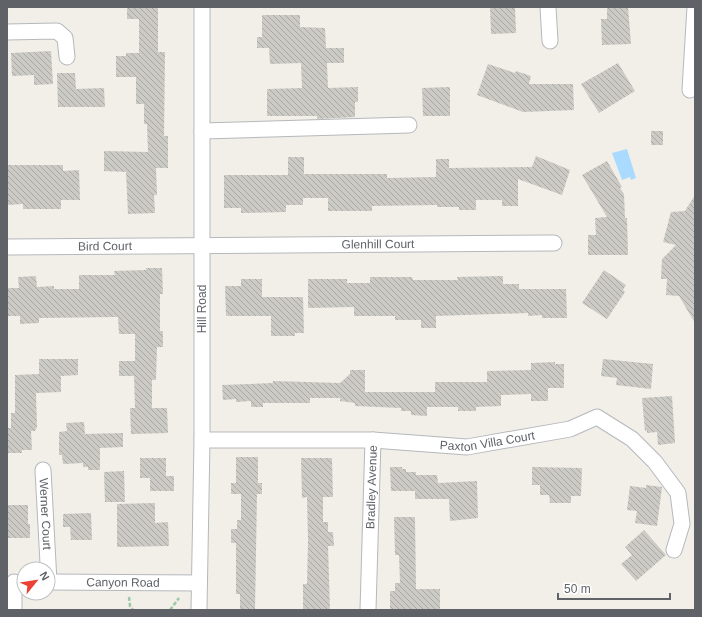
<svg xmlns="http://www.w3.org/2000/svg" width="702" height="617" font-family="Helvetica,sans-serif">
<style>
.water{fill:#aadaff}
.building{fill:url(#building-back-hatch)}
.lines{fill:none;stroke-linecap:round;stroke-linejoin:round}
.minor-casing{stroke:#b5b8bc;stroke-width:17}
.path{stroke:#9cc7a9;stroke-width:2.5;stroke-dasharray:4 2;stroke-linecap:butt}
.minor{stroke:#fff;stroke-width:15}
.labels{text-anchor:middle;stroke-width:3;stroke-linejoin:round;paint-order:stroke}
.street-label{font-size:12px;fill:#5f6368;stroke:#fff}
</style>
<defs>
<pattern id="building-back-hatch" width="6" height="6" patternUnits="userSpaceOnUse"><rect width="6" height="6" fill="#cccac5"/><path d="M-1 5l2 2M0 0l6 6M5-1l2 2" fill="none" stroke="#a9a8a4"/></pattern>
</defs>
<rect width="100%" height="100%" fill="#f1efe8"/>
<!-- water -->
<path class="water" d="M627 149 636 178 631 180 630 177 622 180 612 153Z"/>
<!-- building -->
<g class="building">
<path d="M127 7H158V52H165L164 136H168V168H156L157 195H154L155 213 128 214 126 172 104 171V151L148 152 147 124H144V104H136V77H116V56H126V53H139V19H127Z"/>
<path d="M490 7H515L516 33 491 34Z"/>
<path d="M607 7H628L631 44 602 45 601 19H607Z"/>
<path d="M262 15H300V27L325 28 326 48H344V63H327L328 88 358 87V102H355V117L317 119V116H267V89L302 88 301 63 270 64 269 48H257V37H262Z"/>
<path d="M51 51 53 84 34 85V75L12 76 11 53Z"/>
<path d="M618 63 635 91 599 113 581 84Z"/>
<path d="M488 64 515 73 516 71 531 76 529 84H573L574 110 523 112 477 95Z"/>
<path d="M57 73H75L76 89 104 88 105 107H58Z"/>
<path d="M450 87V116H423L422 88Z"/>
<rect x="651" y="131" width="12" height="14"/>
<path d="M536 156 570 170 562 195 518 179V206H502V200H476V210H459V207H437V205L372 206V211H328V198H303V205H286V212L241 213V208H224V175H288V157H304V174H387V178L436 177V159H449V168L532 167Z"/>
<path d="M607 161 622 187 620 188 624 194 625 218H627L628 255H588V235H596L595 218 607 217 582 175Z"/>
<path d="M7 165H63V171L79 170 80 200H61V209H23V204L7 205Z"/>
<path d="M695 195V323L679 296 666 295 667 279H661L662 259 676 245 663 242 671 212 685 211Z"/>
<path d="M146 268H162L163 294H160V331H163V347H157L156 380H152V408H167L168 433 131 434 130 408H135L134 376H119V361H135V334H119L118 317 39 318V323L20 324V316H7V288H19L18 277 36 276 37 287 54 286V289H79V275H115L114 271 146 270Z"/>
<path d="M604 270 626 285 623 290 625 292 607 319 582 303Z"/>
<path d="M503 276V284H519V289H566L567 318H542V315L528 316V313L436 316V328H421V320H395V316H354V307L308 308V279H347V283H370V277H412L413 280H458L457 277Z"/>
<path d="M241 279H262V297H303L304 333H295V336H271V316H226L225 286H241Z"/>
<path d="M39 359H78V375L61 376V392L36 393 37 427 35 431H31L32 450H22V453H7V428H11V413H15V375L39 374Z"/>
<path d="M603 359 653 364 651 389 616 385 617 378 601 376Z"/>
<path d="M555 362V364H564V388H548V401H531V394L501 395V406L476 407V411H458V407H427V416L411 415V411H401V408L355 406V403L340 401V398H310V403H263V407H251V401L236 402V399L223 400 222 385 273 383V381L340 383 350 374V370H365V392H435V382H487V371L531 370V363Z"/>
<path d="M672 396 675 443 658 445 657 432 647 433V430L645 431 642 398Z"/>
<path d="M84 422 85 434 123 433V447L100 448V470H88V467H83V463L63 464 62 455H59V432L67 431 66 423Z"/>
<path d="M236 457H258V483H262V494H257L255 610H240V594H236V543H231V529H237V520H241V494H231V483H236Z"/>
<path d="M140 458H166V476H174V491H150V478H140Z"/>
<path d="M301 458H332L333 497H323V522H328V532H333L334 546H328L330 610H303V584H307L308 540 307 497 302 498Z"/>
<path d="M390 467H402V469H406V472H416V475H437L438 483 477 481 478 518 450 521 449 499H415V491H391Z"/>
<path d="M532 467 582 468 581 496H571V503H550L549 495H540V485H532Z"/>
<path d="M124 471 125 502H105L104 472Z"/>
<path d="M646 485 662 487 657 526 635 523 637 511 627 510 630 486 646 488Z"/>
<path d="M155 503V523L168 522 169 546 117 547V504Z"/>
<path d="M7 505H28V524H30V538H7Z"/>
<path d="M91 513 92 540H71L70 527H63V514Z"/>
<path d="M394 517H415L416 589H440V609L390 610V591H395V583H400L399 555H395Z"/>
<path d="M644 530 666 555 636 581 621 564 632 555 625 547Z"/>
</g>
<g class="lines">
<defs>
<g id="minor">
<path d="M548 7 550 41"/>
<path d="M7 32 57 31 65 38 67 57"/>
<path d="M690 90 695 7"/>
<path d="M202 131 409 125"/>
<path id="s1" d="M7 247 554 243"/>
<path id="s2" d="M202 440H373L467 447 570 429 597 417 632 439 655 462 678 493 682 524 674 550"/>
<path id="s3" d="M43 470 49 582"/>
<path d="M14 582V610"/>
<path id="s4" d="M48 582 199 583"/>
<path d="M199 610 202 440V7"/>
<path id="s5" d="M368 610 373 440"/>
</g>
</defs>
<!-- minor casing -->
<use href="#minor" class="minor-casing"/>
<!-- path -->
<g class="path">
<path d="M129 597 130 606 133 610"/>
<path d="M170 610 179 598"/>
</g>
<!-- minor -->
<use href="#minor" class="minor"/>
</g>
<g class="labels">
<!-- street labels -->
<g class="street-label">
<text dy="4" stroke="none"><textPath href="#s1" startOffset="371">Glenhill Court</textPath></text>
<text dy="4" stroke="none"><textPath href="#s1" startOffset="98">Bird Court</textPath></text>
<text transform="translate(202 309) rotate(-90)" y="4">Hill Road</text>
<text dy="4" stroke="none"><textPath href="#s2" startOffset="286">Paxton Villa Court</textPath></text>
<text dy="4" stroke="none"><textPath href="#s5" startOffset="123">Bradley Avenue</textPath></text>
<text dy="4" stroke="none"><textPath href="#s3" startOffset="44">Werner Court</textPath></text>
<text dy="4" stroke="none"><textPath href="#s4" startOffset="75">Canyon Road</textPath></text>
</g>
</g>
<!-- border -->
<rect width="702" height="617" fill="none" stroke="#5f6368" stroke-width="16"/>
<!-- north arrow -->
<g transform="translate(36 581) rotate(60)"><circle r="19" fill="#ffffff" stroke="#bfc1c3"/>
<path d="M0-3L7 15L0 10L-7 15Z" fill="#ea4335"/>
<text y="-6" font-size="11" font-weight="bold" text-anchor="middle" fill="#5f6368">N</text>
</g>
<!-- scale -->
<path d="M558 593v6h112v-6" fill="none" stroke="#5f6368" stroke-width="2"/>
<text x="564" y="593" font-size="12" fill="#5f6368" stroke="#ffffff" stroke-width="3" paint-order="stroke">50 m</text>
</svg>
